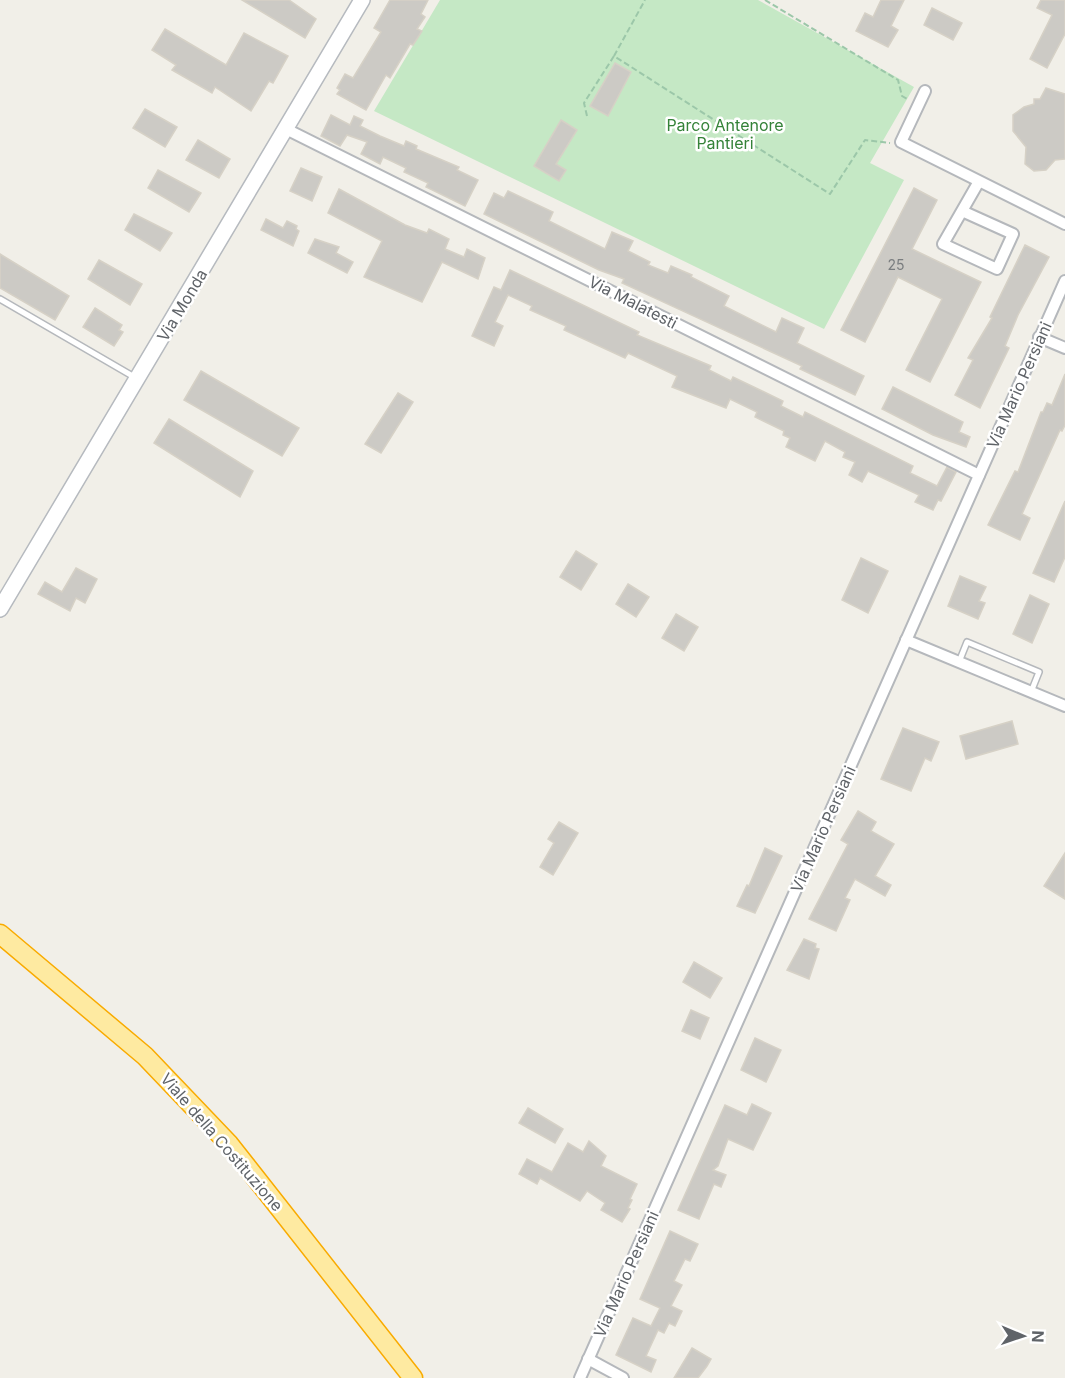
<svg xmlns="http://www.w3.org/2000/svg" width="1065" height="1378" font-family="Inter,sans-serif">
<style>
.green{fill:#c5e8c5}
.building{fill:#cccac5;stroke:#d6d1c6;stroke-width:1.5}
.lines{fill:none;stroke-linecap:round;stroke-linejoin:round}
.service-casing{stroke:#b5b8bc;stroke-width:8}
.minor-casing{stroke:#b5b8bc;stroke-width:14}
.secondary-casing{stroke:#b6babf;stroke-width:18}
.trunk-casing{stroke:#f9ab00;stroke-width:21}
.path{stroke:#9cc7a9;stroke-width:2;stroke-dasharray:6 3;stroke-linecap:butt}
.service{stroke:#fff;stroke-width:5}
.minor{stroke:#fff;stroke-width:10}
.secondary{stroke:#fff;stroke-width:15}
.trunk{stroke:#feeaa1;stroke-width:18}
.labels{text-anchor:middle;stroke-width:5;stroke-linejoin:round;paint-order:stroke}
.number-label{font-size:14px;fill:#7a7d7f}
.park-label{font-size:16px;fill:#348238;stroke:#fff}
.street-label{font-size:16px;fill:#5f6368;stroke:#fff}
</style>
<rect width="100%" height="100%" fill="#f1efe8"/>
<!-- green -->
<path class="green" d="M440 0H758L914 87 870 163 904 180 824 329 374 111Z"/>
<!-- building -->
<g class="building">
<path d="M242 0H289L316 19 305 38Z"/>
<path d="M390 0H428L421 14 425 17 417 29 422 31 413 45 410 44 390 78 386 75 366 110 337 94 340 90 337 88 345 74 353 78 381 32 374 28Z"/>
<path d="M881 0H904L891 26 898 30 888 47 856 31 865 13 873 17Z"/>
<path d="M1041 0H1065V34L1047 68 1030 59 1052 15 1037 8Z"/>
<path d="M932 8 962 23 953 40 924 25Z"/>
<path d="M165 29 226 65 244 33 288 56 273 83 269 81 251 111 215 87 212 93 172 70 176 65 152 50Z"/>
<path d="M615 63 631 72 608 116 590 106Z"/>
<path d="M1046 88 1065 94V159L1055 160 1046 170 1034 171 1025 164 1026 147 1013 131V115L1024 107 1034 104V99H1040Z"/>
<path d="M145 109 177 127 165 147 133 128Z"/>
<path d="M331 115 350 125 354 116 363 120 360 126 380 136 404 146 406 141 417 146 416 149 459 167 457 170 478 180 465 206 426 187 428 183 404 172 406 168 383 157 380 164 361 154 367 142 347 135 340 146 321 136Z"/>
<path d="M561 120 577 130 556 164 566 170 559 181 534 166Z"/>
<path d="M198 140 230 159 219 178 186 160Z"/>
<path d="M301 168 322 177 312 201 290 191Z"/>
<path d="M158 170 201 193 189 212 148 188Z"/>
<path d="M914 188 937 200 912 249 981 282 930 382 906 370 942 299 898 277 865 342 841 330Z"/>
<path d="M339 189 405 225 427 233 429 229 449 239 445 249 464 257 467 249 485 258 478 279 442 262 422 302 364 277 382 241 328 213Z"/>
<path d="M508 191 553 212 549 221 605 249 612 232 633 241 628 251 650 262 648 265 668 273 671 266 692 275 691 277 729 296 724 306 776 332 782 318 804 328 797 343 864 376 855 395 800 369 802 366 622 283 624 279 599 270 484 214 494 193 504 198Z"/>
<path d="M134 214 172 233 160 251 125 230Z"/>
<path d="M266 219 283 228 287 221 297 226 296 229 299 231 293 246 261 230Z"/>
<path d="M315 239 339 247 336 253 353 262 347 273 308 253Z"/>
<path d="M1025 245 1049 257 1018 315 1005 346 1009 348 980 408 955 395 973 360 968 358 992 318 990 317Z"/>
<path d="M0 254 69 296 55 320 0 288Z"/>
<path d="M99 260 142 284 130 305 88 279Z"/>
<path d="M510 270 639 332 637 335 711 366 709 370 731 381 733 377 783 401 781 406 803 417 805 412 913 466 910 473 937 486 947 467 956 472 941 501 938 500 933 510 915 502 919 495 868 471 862 482 849 475 855 462 843 457 845 452 825 441 815 461 786 447 790 438 783 435 784 431 755 417 757 412 730 399 726 408 672 387 677 376 628 353 625 358 564 330 566 326 530 310 532 306 508 295 495 322 503 326 494 346 472 336 494 287 501 290Z"/>
<path d="M95 308 122 325 119 330 123 332 114 346 83 327Z"/>
<path d="M201 371 299 428 282 456 184 400Z"/>
<path d="M1065 374V425L1062 431 1060 430 1022 514 1030 518 1020 540 988 525 1015 471 1018 472 1041 412H1043L1047 403 1052 405Z"/>
<path d="M893 387 963 422 959 432 970 437 966 447 933 435 882 409Z"/>
<path d="M398 393 413 402 381 453 365 444Z"/>
<path d="M169 419 253 471 240 497 154 443Z"/>
<path d="M1065 501V557L1054 582 1033 573Z"/>
<path d="M576 551 597 564 581 590 560 577Z"/>
<path d="M861 558 888 571 868 613 842 600Z"/>
<path d="M76 568 97 579 85 603 76 598 70 611 38 594 45 582 62 592Z"/>
<path d="M960 576 986 587 979 601 985 603 978 619 948 606Z"/>
<path d="M628 584 649 597 636 617 616 604Z"/>
<path d="M1030 595 1049 604 1032 643 1013 634Z"/>
<path d="M676 614 698 627 684 651 662 638Z"/>
<path d="M1012 721 1018 744 966 759 960 736Z"/>
<path d="M903 728 939 742 931 761 925 758 911 791 881 779Z"/>
<path d="M858 811 876 822 871 831 894 844 875 876 891 885 885 896 855 879 845 898 850 900 836 931 809 919 848 844 841 840Z"/>
<path d="M559 822 578 833 553 875 540 867 554 843 548 839Z"/>
<path d="M765 848 782 856 755 913 737 906 747 885 749 886Z"/>
<path d="M1065 853V899L1044 886Z"/>
<path d="M804 939 816 944 815 948 819 949 809 979 787 970Z"/>
<path d="M694 962 722 978 710 998 683 982Z"/>
<path d="M691 1010 709 1018 700 1039 682 1031Z"/>
<path d="M755 1038 781 1050 766 1082 741 1070Z"/>
<path d="M752 1104 771 1113 753 1150 728 1139 718 1166 713 1170 726 1175 721 1187 714 1184 699 1219 678 1210 725 1105 747 1115Z"/>
<path d="M528 1108 563 1129 555 1143 519 1123Z"/>
<path d="M589 1141 606 1156 601 1166 637 1184 630 1199 632 1200 628 1208 630 1209 622 1222 601 1210 605 1203 587 1191 580 1201 540 1178 537 1184 519 1174 527 1159 552 1172 568 1143 583 1152Z"/>
<path d="M670 1231 698 1244 690 1261 685 1259 674 1281 682 1285 671 1306 682 1311 675 1326 669 1323 664 1333 658 1330 646 1356 656 1360 651 1372 616 1355 633 1318 651 1326 660 1308 640 1299Z"/>
<path d="M692 1348 711 1359 707 1366 698 1378H674Z"/>
</g>
<g class="lines">
<defs>
<g id="service">
<path d="M0 299 136 378"/>
<path d="M959 662 967 642 1039 672 1031 692"/>
</g>
<g id="minor">
<path d="M925 91 901 142 1065 224"/>
<path d="M286 129 979 475"/>
<path d="M962 211 1013 234 997 269 943 244 978 183"/>
<path d="M1039 337 1065 348"/>
<path d="M906 640 1065 706"/>
<path d="M588 1359 623 1378"/>
<path d="M580 1378 1065 281"/>
</g>
<path id="secondary" d="M0 609 362 0"/>
<path id="trunk" d="M0 934 145 1056 229 1144 413 1378"/>
</defs>
<!-- service casing -->
<use href="#service" class="service-casing"/>
<!-- minor casing -->
<use href="#minor" class="minor-casing"/>
<!-- secondary casing -->
<use href="#secondary" class="secondary-casing"/>
<!-- trunk casing -->
<use href="#trunk" class="trunk-casing"/>
<!-- path -->
<g class="path">
<path d="M765 0 898 80 902 96 907 99"/>
<path d="M614 56 645 0"/>
<path d="M587 116 584 103 614 56 830 194 865 140 890 143"/>
</g>
<!-- service -->
<use href="#service" class="service"/>
<!-- minor -->
<use href="#minor" class="minor"/>
<!-- secondary -->
<use href="#secondary" class="secondary"/>
<!-- trunk -->
<use href="#trunk" class="trunk"/>
</g>
<g class="labels">
<!-- number labels -->
<g class="number-label">
<text x="896" y="270">25</text>
</g>
<!-- park labels -->
<g class="park-label">
<text x="725" y="131">Parco Antenore<tspan x="725" dy="18">Pantieri</tspan></text>
</g>
<!-- street labels -->
<g class="street-label">
<text transform="translate(633 302) rotate(27)" y="6">Via Malatesti</text>
<text transform="translate(182 305) rotate(-59)" y="6">Via Monda</text>
<text transform="translate(1019 385) rotate(-66)" y="6">Via Mario Persiani</text>
<text transform="translate(823 829) rotate(-66)" y="6">Via Mario Persiani</text>
<text transform="translate(222 1142) rotate(49)" y="6">Viale della Costituzione</text>
<text transform="translate(626 1274) rotate(-66)" y="6">Via Mario Persiani</text>
</g>
</g>
<!-- north arrow -->
<g transform="translate(1023 1336) rotate(92)" stroke="#ffffff" stroke-width="4.5" paint-order="stroke">
<path d="M0-4.5L10 22L0 15L-10 22Z" fill="#5f6368"/>
<text y="-9" font-size="16" font-weight="bold" text-anchor="middle" fill="#5f6368">N</text>
</g>
</svg>
